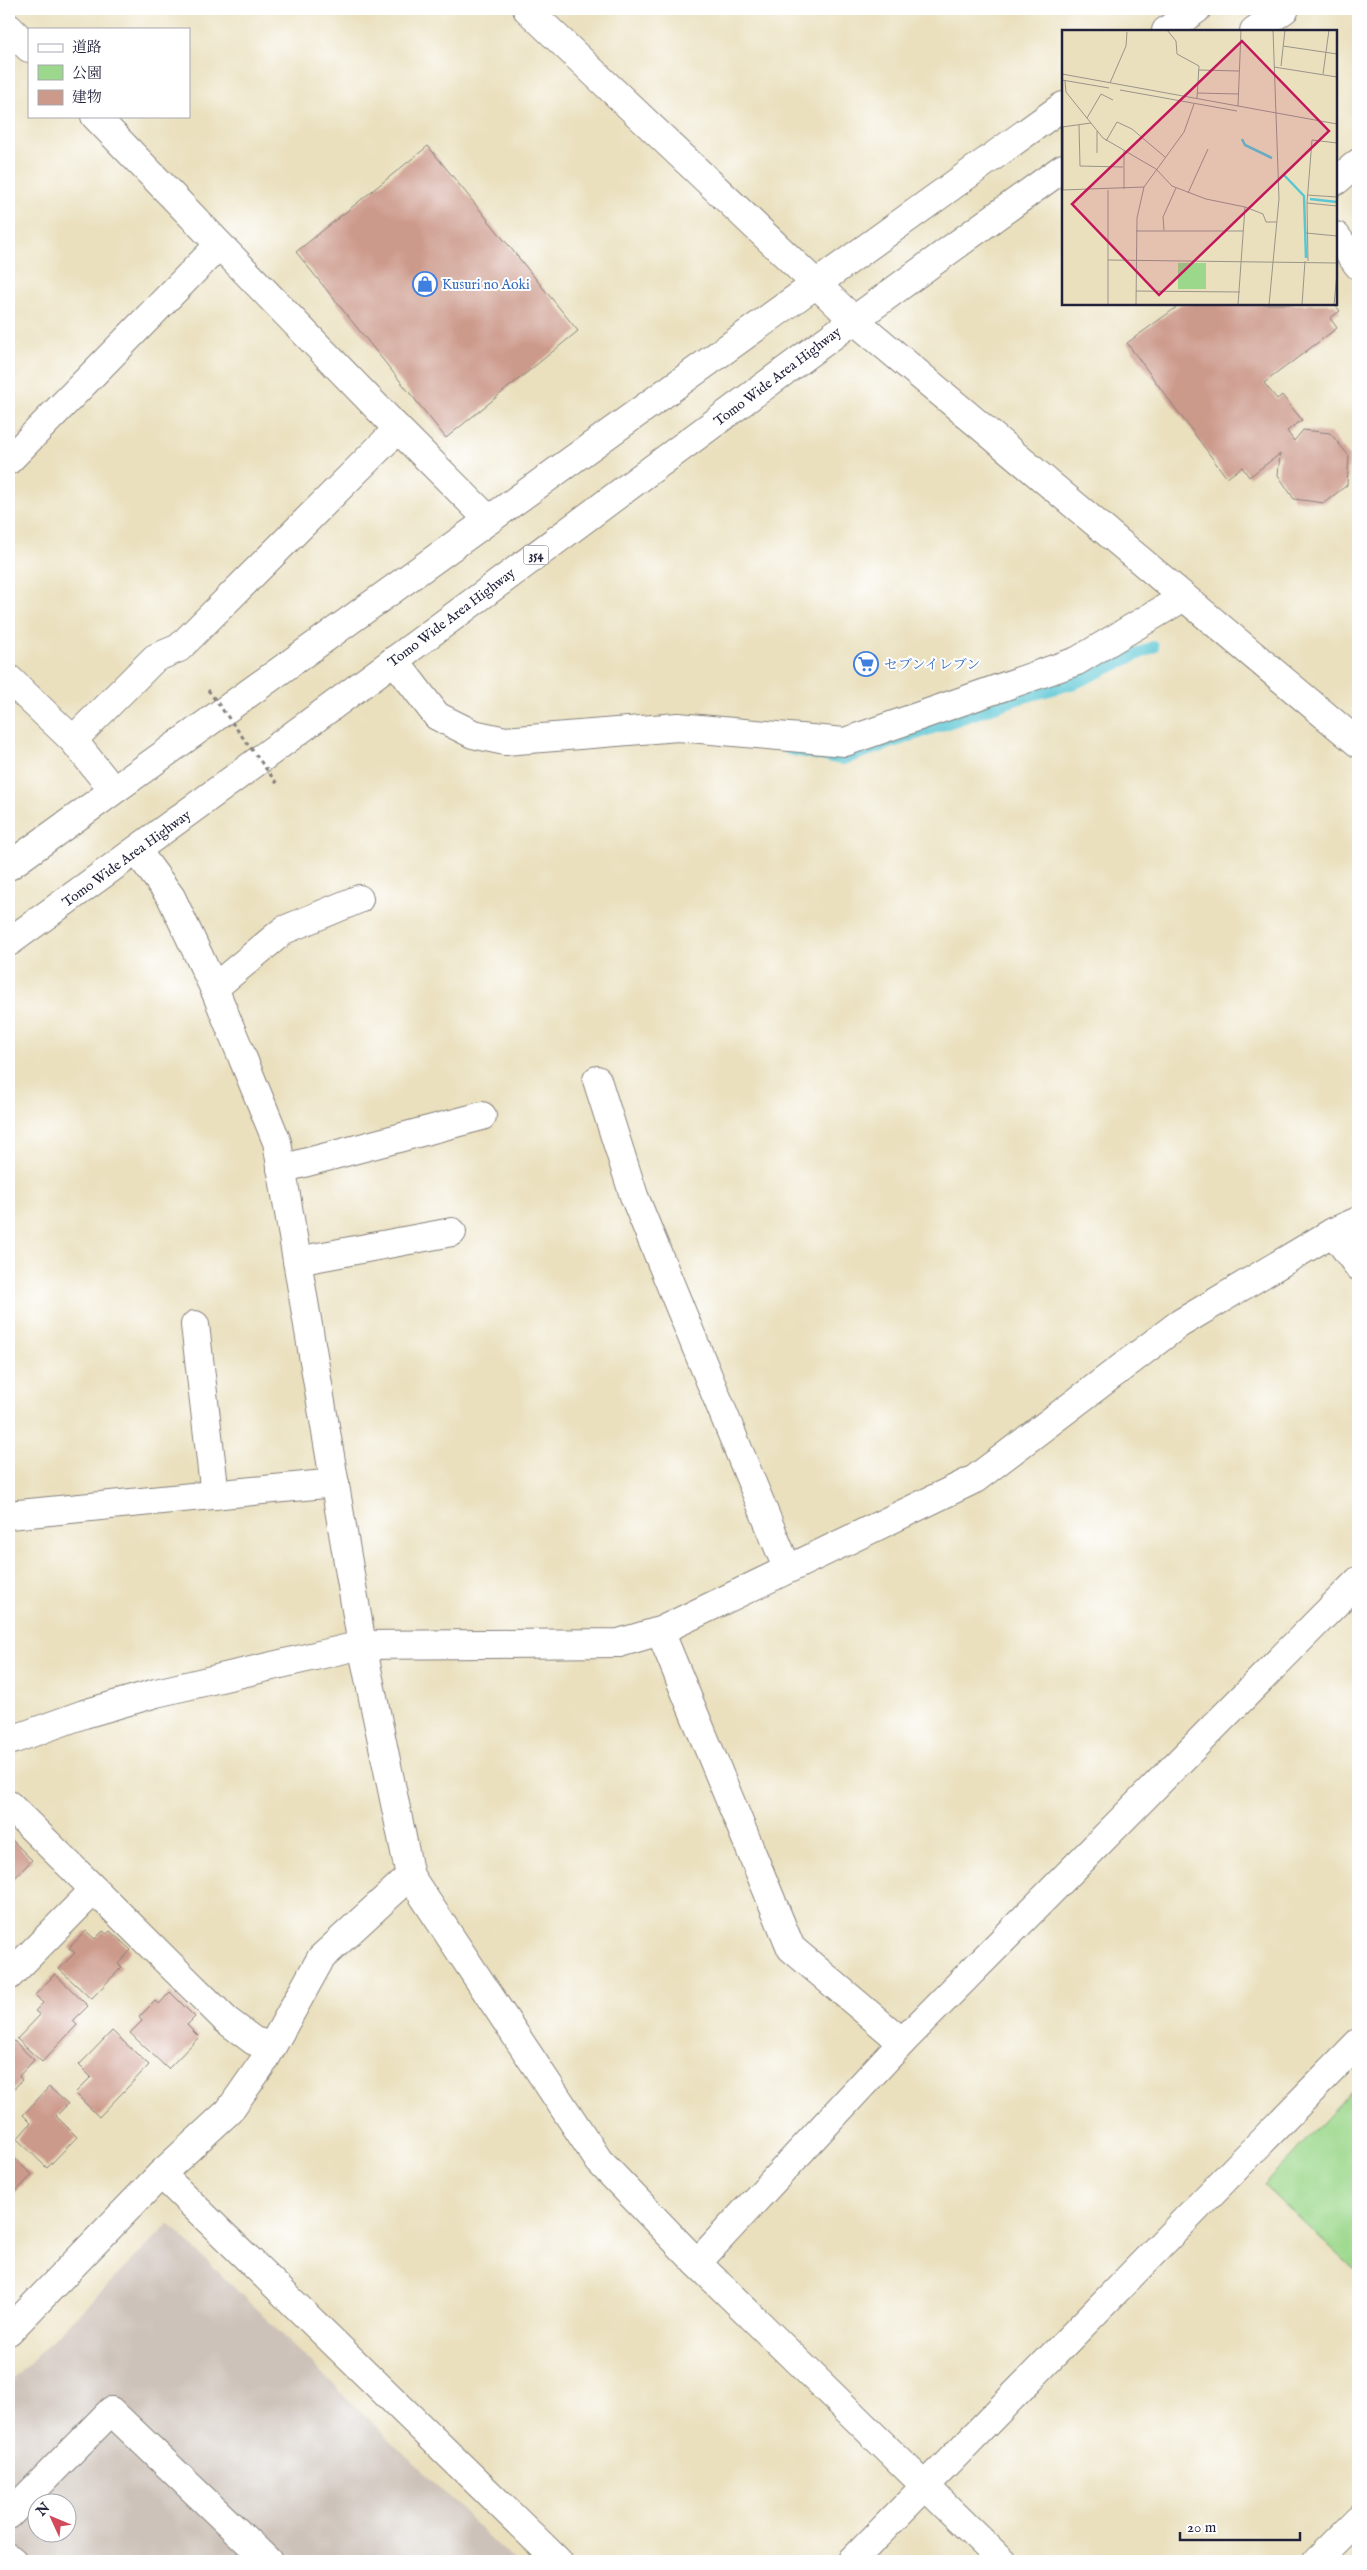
<svg xmlns="http://www.w3.org/2000/svg" width="1367" height="2570" font-family="'IM FELL English','Noto Serif JP',serif">
<style>
.industrial{fill:#cdc2b9;fill-rule:evenodd}
.green{fill:#9cd88c;stroke:#5f7d64}
.lines{fill:none;stroke-linecap:round;stroke-linejoin:round}
.stream{stroke:#5ac6d4;stroke-width:12}
.building{fill:#cc9a8b}
.minor-casing{stroke:#86817c;stroke-width:30}
.highway-casing{stroke:#86817c;stroke-width:30}
.minor{stroke:#fff;stroke-width:28}
.highway{stroke:#fff;stroke-width:28}
.path-bridge{stroke:#86817c;stroke-width:3;stroke-dasharray:4 4;stroke-linecap:butt}
.labels{text-anchor:middle;stroke-width:4;stroke-linejoin:round;paint-order:stroke}
.shield{fill:#fff;stroke:#646476;stroke-width:1}
.shield-label{font-size:12px;font-weight:bold;fill:#22223b}
.shop-label{font-size:14px;fill:#366cbe;stroke:#fff;text-anchor:start}
.street-label{font-size:14px;fill:#22223b;stroke:#fff}
.inset-river{fill:none;stroke:#5ac6d4;stroke-width:2.5}
.inset-road{fill:none;stroke:#9a948a;stroke-width:1}
.view{fill:#c2185b;fill-opacity:0.15;stroke:#c2185b;stroke-width:2.5}
.inset-edge{fill:none;stroke:#22223b;stroke-width:2.5}
</style>
<rect width="100%" height="100%" fill="#fff"/>
<filter id="ink" filterUnits="userSpaceOnUse"><feTurbulence type="fractalNoise" baseFrequency=".02" numOctaves="2"/><feDisplacementMap in="SourceGraphic" scale="10" xChannelSelector="R" yChannelSelector="G"/><feConvolveMatrix kernelMatrix="1 2 1 2 8 2 1 2 1" color-interpolation-filters="sRGB"/></filter>
<filter id="wash" filterUnits="userSpaceOnUse"><feTurbulence type="fractalNoise" baseFrequency=".0096" numOctaves="4" result="noise"/><feDisplacementMap in="SourceGraphic" scale="20" xChannelSelector="R" yChannelSelector="G"/><feGaussianBlur stdDeviation="1.12" result="paint"/><feColorMatrix in="noise" values="0 0 0 0 0 0 0 0 0 0 0 0 0 0 0 0 0 1.4 0 .05"/><feComposite in="paint" operator="in"/></filter>
<g filter="url(#wash)">
<rect width="100%" height="100%" fill="#eae0be"/>
<!-- industrial -->
<path class="industrial" d="M169 2224 514 2561H9V2383ZM38 2502H68V2532H38Z"/>
<!-- green -->
<path class="green" d="M1358 2085V2273L1264 2185Z"/>
<g class="lines">
<!-- stream -->
<path class="stream" d="M789 749 843 759 1017 699 1075 683 1153 647"/>
</g>
<g id="blocks">
<!-- building -->
<g class="building">
<path d="M428 146 578 331 446 438 296 252Z"/>
<path d="M1181 304H1334L1340 311 1330 318 1337 328 1264 383 1277 399 1282 395 1302 420 1287 431 1294 441 1303 430 1330 433 1349 456 1347 485 1324 503 1294 499 1278 475 1280 454 1249 477 1242 467 1227 478 1127 343Z"/>
<path d="M9 1837 32 1860 9 1884Z"/>
<path d="M86 1931 95 1939 103 1931 107 1934 110 1931 131 1950 118 1964 122 1967 91 1999 59 1969 75 1953 69 1948Z"/>
<path d="M55 1974 88 2006 73 2021 77 2025 42 2062 17 2039 40 2015 35 2011 43 2003 35 1995Z"/>
<path d="M170 1992 195 2017 187 2025 199 2037 168 2069 130 2033 142 2021 139 2017 155 2001 159 2004Z"/>
<path d="M112 2031 149 2065 99 2117 75 2093 91 2077 79 2065Z"/>
<path d="M13 2040 34 2060 19 2076 22 2080 9 2094V2044Z"/>
<path d="M49 2087 68 2104 56 2116 77 2137 47 2168 17 2139 31 2123 23 2115Z"/>
<path d="M9 2153 32 2175 9 2199Z"/>
</g>
</g>
</g>
<g filter="url(#ink)">
<use href="#blocks" fill-opacity="0" stroke="#86817c" stroke-width="1"/>
<g class="lines">
<defs>
<g id="minor">
<path d="M527 9 853 319 1358 743"/>
<path d="M9 28 29 48"/>
<path d="M95 116 398 429 489 520"/>
<path d="M1336 181 1358 163"/>
<path d="M1336 236 1358 265"/>
<path d="M9 460 219 245"/>
<path d="M394 660 437 716 473 734 505 741 678 727 845 742 1077 661 1184 597"/>
<path d="M9 679 73 740 113 790"/>
<path d="M73 740 155 658 179 648 398 429"/>
<path d="M137 851 171 897 214 988 277 1142 362 1645 410 1876 599 2161 697 2263 1002 2561"/>
<path d="M214 988 284 930 359 899"/>
<path d="M597 1080 634 1196 787 1568"/>
<path d="M281 1169 482 1116"/>
<path d="M1333 1232 1358 1266"/>
<path d="M297 1261 452 1232"/>
<path d="M195 1325 215 1495"/>
<path d="M9 1515 335 1483"/>
<path d="M660 1631 791 1948 902 2042"/>
<path d="M9 1741 84 1714 156 1693 362 1645 619 1643 660 1631 975 1479 1179 1324 1333 1232 1358 1221"/>
<path d="M9 1805 226 2020 254 2041 272 2046"/>
<path d="M9 1976 94 1890"/>
<path d="M161 2174 558 2561"/>
<path d="M697 2263 902 2042 1358 1581"/>
<path d="M9 2331 161 2174 229 2111 264 2061 321 1958 410 1876"/>
<path d="M9 2515 111 2411 268 2561"/>
<path d="M9 2558 13 2561"/>
<path d="M852 2561 1358 2043"/>
<path d="M1316 2561 1358 2519"/>
</g>
<g id="highway">
<path d="M1166 31 1197 9"/>
<path d="M1254 31 1285 9"/>
<path d="M9 866 1063 106"/>
<path d="M9 942C364 688 709 422 1063 168"/>
</g>
</defs>
<!-- minor casing -->
<use href="#minor" class="minor-casing"/>
<!-- highway casing -->
<use href="#highway" class="highway-casing"/>
<!-- minor -->
<use href="#minor" class="minor"/>
<!-- highway -->
<use href="#highway" class="highway"/>
<!-- path-bridge -->
<path class="path-bridge" d="M208 690 278 785"/>
</g>
</g>
<!-- icons -->
<defs>
<symbol id="shop-ring" viewBox="-11 -11 22 22"><circle r="9.5" fill="#fff" stroke="#3f7fe0" stroke-width="1.5"/><path d="M-5-2.5h2.3a2.7 3.5 0 0 1 5.4 0H5L5.5 6h-11ZM-1.5-2.5h3a1.5 2.3 0 0 0-3 0Z" fill="#3f7fe0"/></symbol>
<symbol id="supermarket-ring" viewBox="-11 -11 22 22"><circle r="9.5" fill="#fff" stroke="#3f7fe0" stroke-width="1.5"/><path d="M-6-5.5h2.5l.6 2H6L4.5 2H-2.5L-4.4-4H-6ZM-1.5 3.2a1.3 1.3 0 1 0 .1 0ZM3 3.2a1.3 1.3 0 1 0 .1 0Z" fill="#3f7fe0"/></symbol>
</defs>
<g fill-rule="evenodd">
<use href="#shop-ring" x="411" y="270" width="28" height="28"/>
<use href="#supermarket-ring" x="852" y="650" width="28" height="28"/>
</g>
<g class="labels">
<!-- shield labels -->
<rect class="shield" x="523.5" y="545.5" width="25" height="19" rx="4"/>
<g class="shield-label">
<text x="536" y="559">354</text>
</g>
<!-- shop labels -->
<g class="shop-label">
<text x="442" y="289">Kusuri no Aoki</text>
<text x="884" y="669">セブンイレブン</text>
</g>
<!-- street labels -->
<g class="street-label">
<text transform="translate(777 376) rotate(-37)" y="5">Tomo Wide Area Highway</text>
<text transform="translate(451 617) rotate(-37)" y="5">Tomo Wide Area Highway</text>
<text transform="translate(126 858) rotate(-36)" y="5">Tomo Wide Area Highway</text>
</g>
</g>
<!-- overview -->
<g transform="translate(1062 30)">
<rect width="275" height="275" fill="#eae0be"/>
<path d="M116 233H144V259H116Z" fill="#9cd88c"/>
<path class="inset-river" d="M180 109 183 115 210 128M222 145 242 166 244 228M248 169 275 172"/>
<path class="inset-road" d="M105 0 114 11 115 24 137 36 135 68M221 16 275 24M219 36 223 0M212 37 275 47M137 40 177 41M0 44 275 94M261 44 267 0M0 50 47 58M3 51 4 62 41 108 94 139 110 156 144 169 183 177 201 184 204 192H215M48 53 64 16 65 2M58 60 175 81M135 63 177 64M176 76 179 0M25 88 39 64 51 70M17 95 18 136 61 137M0 97 29 93M44 111 55 92 70 99 103 127M35 123V101M62 159V121M0 160 82 157M1 160V97M126 163 146 119M245 165 275 167M245 173 275 176M102 200 101 187 114 158M74 201H181M244 203 275 206M46 230 275 233M246 231 245 173 250 110 275 113M74 261 178 262M46 275V160M74 275 75 188 82 157 122 102 132 74M176 275 183 177M207 275 217 169 211 0M240 275 243 231M272 275 275 243"/>
<path class="view" d="M180 11 267 101 97 265 10 174Z"/>
<rect width="275" height="275" class="inset-edge"/>
</g>
<!-- margin -->
<rect width="1367" height="2570" fill="none" stroke="#fff" stroke-width="30"/>
<!-- legend -->
<rect x="28" y="28" width="162" height="90" fill="#ffffff" stroke="#a7a7b1"/>
<rect x="38" y="44" width="25" height="8" fill="#ffffff" stroke="#a7a7b1"/>
<text x="72" y="52" font-size="15" fill="#22223b">道路</text>
<rect x="38" y="65" width="25" height="15" fill="#9cd88c" stroke="#a7a7b1"/>
<text x="72" y="78" font-size="15" fill="#22223b">公園</text>
<rect x="38" y="90" width="25" height="15" fill="#cc9a8b" stroke="#a7a7b1"/>
<text x="72" y="102" font-size="15" fill="#22223b">建物</text>
<!-- north arrow -->
<g transform="translate(52 2518) rotate(314)"><circle r="24" fill="#ffffff" stroke="#a7a7b1"/>
<path d="M0-4L9 19L0 12L-9 19Z" fill="#d1495b"/>
<text y="-8" font-size="14" font-weight="bold" text-anchor="middle" fill="#22223b">N</text>
</g>
<!-- scale -->
<path d="M1180 2532v8h120v-8" fill="none" stroke="#22223b" stroke-width="2.5"/>
<text x="1187" y="2532" font-size="15" fill="#22223b" stroke="#ffffff" stroke-width="4" paint-order="stroke">20 m</text>
</svg>
